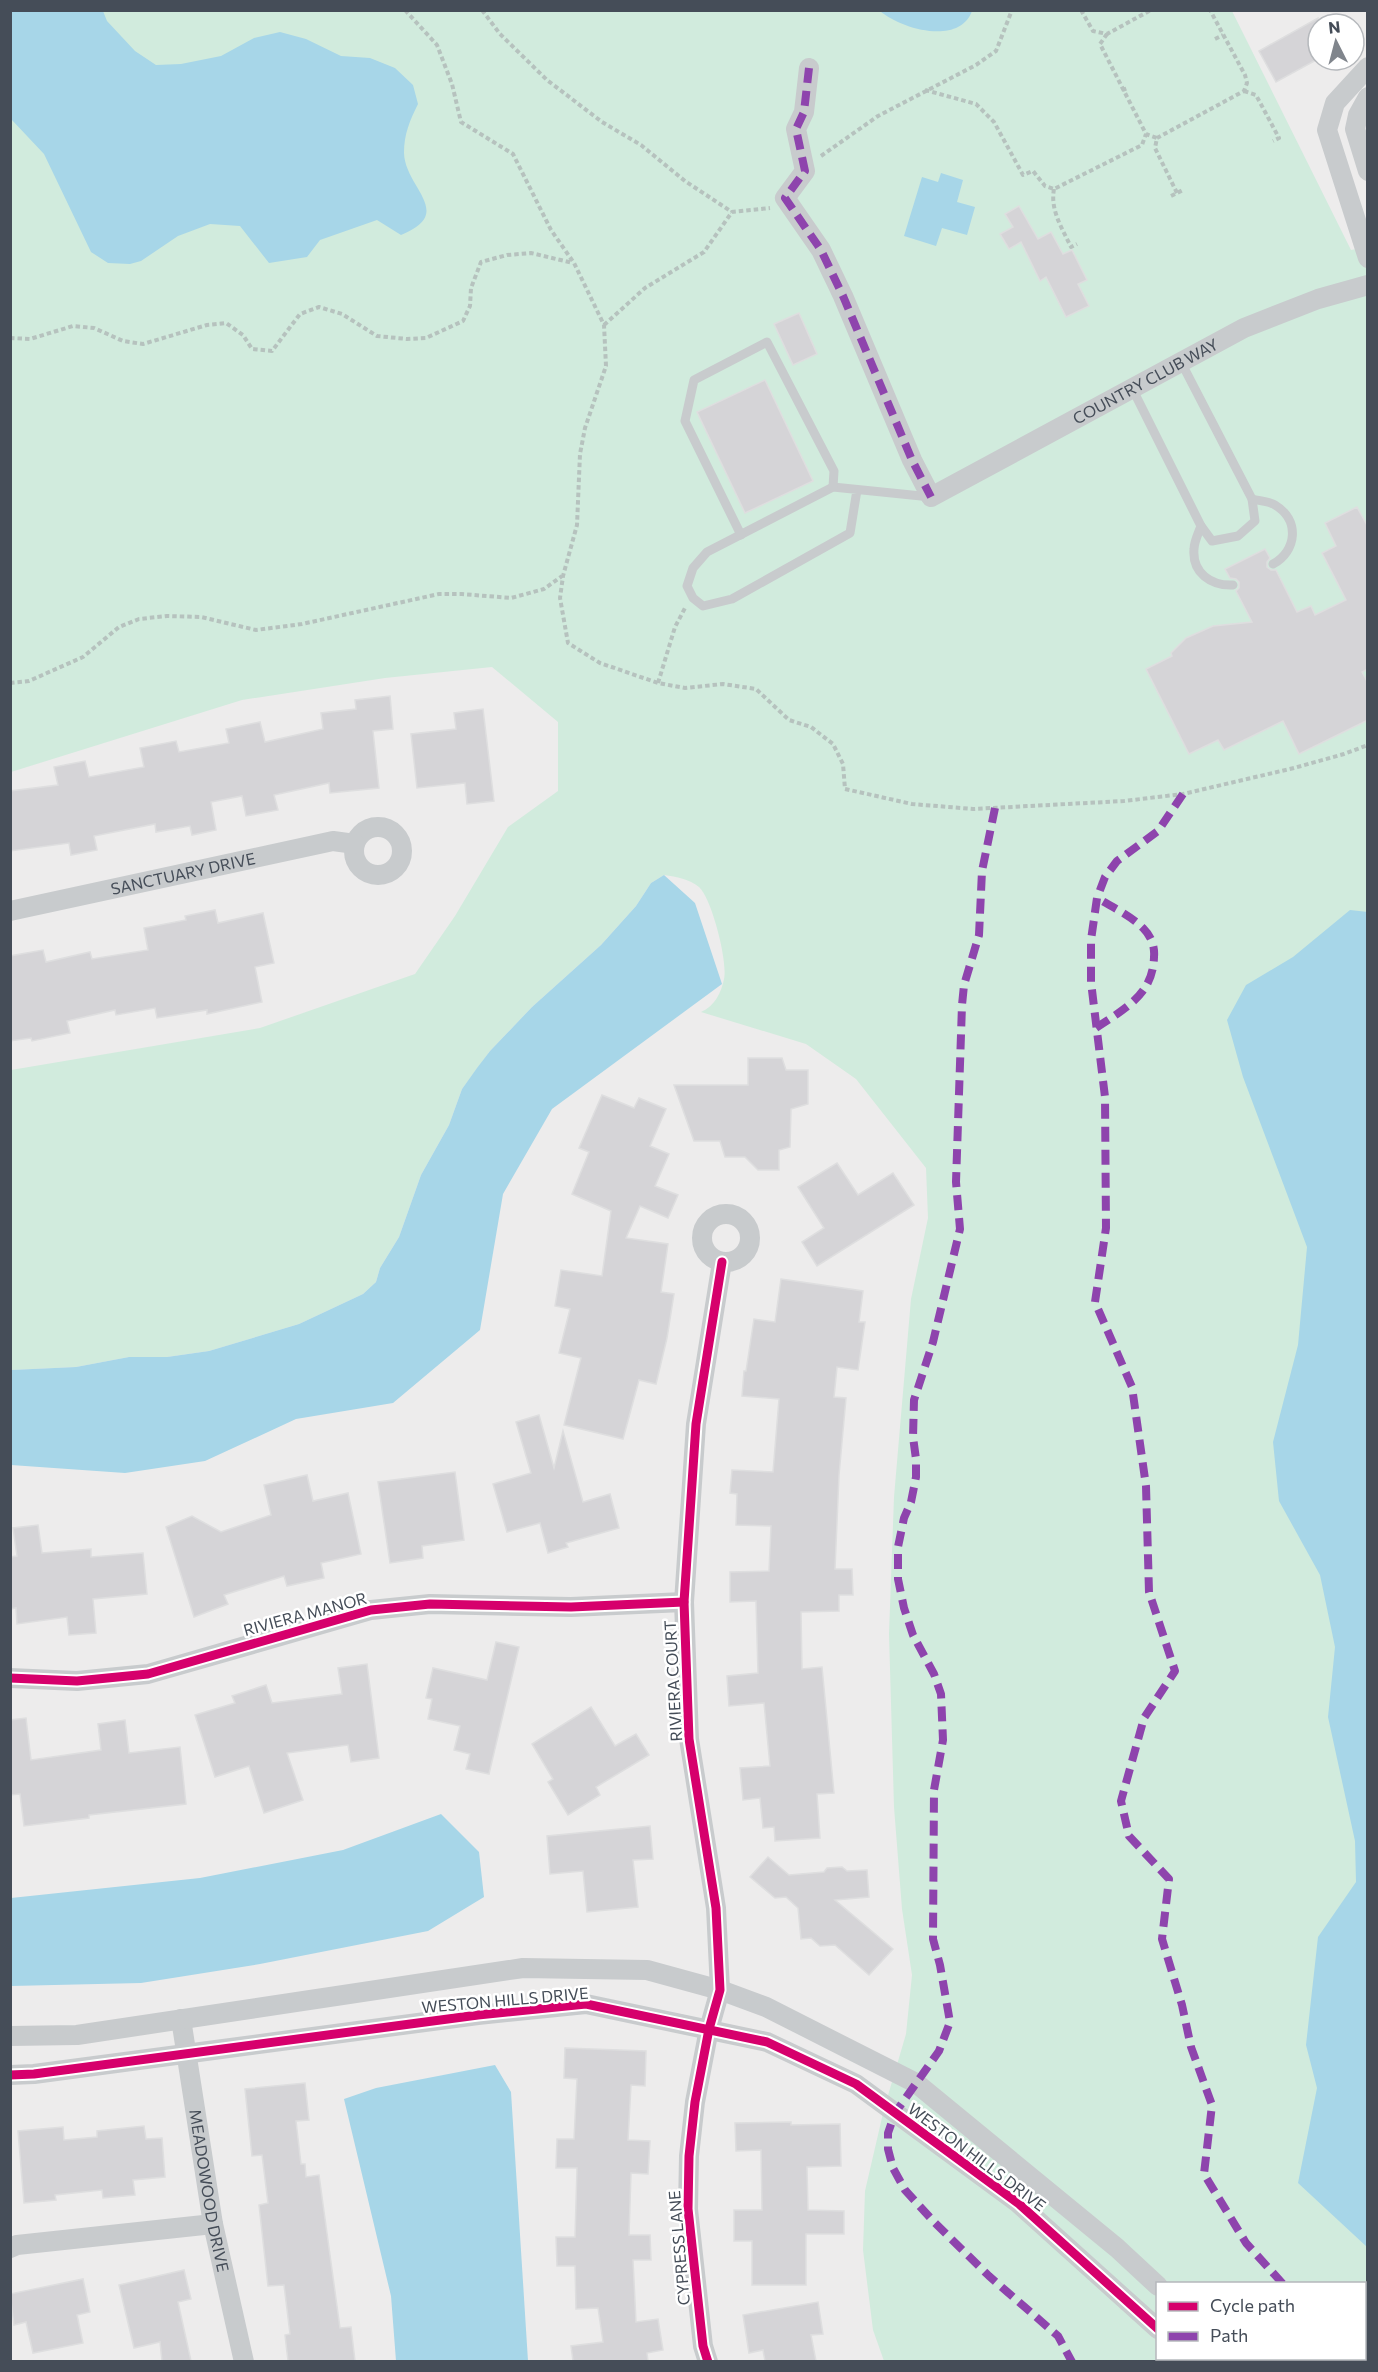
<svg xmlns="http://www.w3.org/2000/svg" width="1378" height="2372" font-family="Commissioner,sans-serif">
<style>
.green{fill:#d1ebdd;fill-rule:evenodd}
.water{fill:#a7d6e8}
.building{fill:#d5d4d7;stroke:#dededf;stroke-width:1.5}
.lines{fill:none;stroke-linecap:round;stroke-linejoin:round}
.path{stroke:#b6c2be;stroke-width:4;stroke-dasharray:4.5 3;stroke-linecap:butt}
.lane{stroke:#c8cbcd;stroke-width:9}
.street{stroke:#c8cbcd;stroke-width:20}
.quiet{stroke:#8e44ad;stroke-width:8;stroke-dasharray:15 8;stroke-linecap:butt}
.cycleway-casing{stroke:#fff;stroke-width:13}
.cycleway{stroke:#d6006c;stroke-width:9}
.labels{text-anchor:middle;stroke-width:5;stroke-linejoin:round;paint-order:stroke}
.street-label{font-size:16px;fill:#454d58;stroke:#fff}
</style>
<rect width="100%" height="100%" fill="#edecec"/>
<!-- green -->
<path class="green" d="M11 11H1232L1351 250 1367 247V2361H884L873 2330 863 2250 865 2191 884 2109 906 2034 912 1975 902 1909 894 1807 889 1634 894 1497 911 1299 928 1218 926 1168 856 1079 806 1044 701 1012C715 1006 721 993 724 979 728 962 712 899 699 887 689 879 677 877 664 875L651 883 636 906 601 945 532 1007 490 1051 462 1089 449 1125 421 1175 399 1237 380 1268 376 1282 363 1294 299 1324 209 1351 167 1357H129L76 1367 11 1370V1070L260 1028 415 974 455 916 508 827 558 791V722L492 667 385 678 242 700 11 772ZM1158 2284H1364V2358H1158Z"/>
<!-- water -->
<g class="water">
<path d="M11 10 103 11 107 21 135 51 156 65 181 64 221 56 254 38 280 32 306 39 341 56 370 58 395 68 413 85 418 104C410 120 404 134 404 153 405 188 456 213 401 235L377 220 320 240 307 257 269 263 240 226 210 224 178 236 141 261 130 264 108 263 91 252 44 154 11 119Z"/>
<path d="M880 11H972C959 46 901 29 880 11Z"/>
<path d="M941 173 963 180 957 202 975 207 967 235 942 228 936 246 904 236 922 177 938 182Z"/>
<path d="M664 875 695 903 722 984 552 1109 503 1194 480 1330 393 1403 296 1419 205 1461 125 1473 11 1465V1370L76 1367 129 1357H167L209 1351 299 1324 363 1294 376 1282 380 1268 399 1237 421 1175 449 1125 462 1089 477 1068 490 1051 532 1007 601 945 636 906 651 883Z"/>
<path d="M1350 910 1368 912 1367 2247 1298 2183 1317 2088 1306 2045 1318 1937 1356 1882 1355 1841 1328 1717 1335 1647 1320 1575 1279 1501 1273 1442 1298 1345 1307 1247 1243 1077 1227 1020 1246 985 1293 957Z"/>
<path d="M441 1814 479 1852 484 1897 428 1931 260 1964 141 1983 11 1986V1898L200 1878 343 1850Z"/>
<path d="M495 2065 511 2092 528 2361H396L391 2296 344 2099 376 2088Z"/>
</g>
<!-- building -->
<g class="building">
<path d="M1318 18V59L1276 82 1259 51Z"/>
<path d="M1019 206 1038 239 1051 232 1063 254 1072 250 1087 280 1078 284 1089 306 1066 317 1046 277 1040 281 1021 242 1009 249 1000 234 1013 227 1005 214Z"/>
<path d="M799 313 817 354 793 365 774 324Z"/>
<path d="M765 380 813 481 745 513 697 412Z"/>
<path d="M1357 507 1368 527V669L1362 672 1368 683V720L1299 754 1283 721 1224 750 1218 740 1189 754 1146 669 1172 656 1171 653 1186 638 1213 626 1252 622 1236 591 1239 588V582L1236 579 1230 578 1225 569 1265 549 1270 558 1267 562V567L1271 570H1276L1297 612 1311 606 1315 615 1346 600 1322 553 1336 546 1325 523Z"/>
<path d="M390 696 393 729 373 731 379 788 330 793 329 783 274 795 278 810 246 816 242 796 211 802 216 830 192 835 190 826 156 832 155 824 94 836 97 850 71 855 69 843 10 851V791L58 785 54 767 85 761 89 777 144 767 140 748 176 741 179 752 229 743 226 729 260 722 265 742 323 729 321 713 356 709 355 700Z"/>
<path d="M483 709 494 801 467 804 465 783 417 788 411 734 456 729 454 713Z"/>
<path d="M215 910 218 923 263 913 274 963 255 967 262 1002 207 1014V1010L157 1018 155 1008 116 1015 115 1010 67 1021 70 1033 32 1041 31 1038 10 1041V956L43 950 46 962 90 952 92 959 148 950 144 928 186 920 185 916Z"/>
<path d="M748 1058H782L786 1070H808V1104L791 1109 790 1147 779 1150V1170H758L745 1157H725L720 1141H694L674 1085H748Z"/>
<path d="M602 1095 634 1108 639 1098 666 1109 650 1146 669 1154 655 1186 678 1195 668 1218 640 1206 626 1238 668 1244 661 1292 674 1294 667 1338 656 1384 639 1380 623 1439 564 1425 581 1358 559 1353 570 1309 555 1306 561 1270 602 1276 611 1211 572 1194 589 1152 579 1148Z"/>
<path d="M837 1163 858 1195 893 1173 914 1205 817 1266 802 1242 824 1228 798 1187Z"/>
<path d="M781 1279 863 1291 859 1322H865L858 1370 837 1367 834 1397 846 1398 839 1475 835 1569H852L853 1595H839V1611L801 1612 802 1669 822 1667 834 1793 817 1794 820 1838 775 1841 774 1827 763 1828 760 1798 743 1800 740 1768 770 1766 764 1703 729 1706 727 1676 758 1673 756 1601 730 1602V1572L769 1571 771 1526 736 1525 737 1494 730 1493 732 1470 773 1472 779 1399 742 1396 744 1371H746L754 1319 775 1322Z"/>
<path d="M539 1415 554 1468 563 1431 583 1502 610 1494 619 1528 566 1543 568 1547 548 1553 540 1523 507 1532 493 1484 531 1473 516 1422Z"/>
<path d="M455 1472 464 1540 422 1546 423 1558 390 1563 378 1482Z"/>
<path d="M307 1475 313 1501 348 1493 361 1554 321 1563 324 1578 287 1586 284 1576 224 1595 228 1604 194 1617 166 1527 192 1516 221 1532 271 1515 264 1485Z"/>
<path d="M38 1525 42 1553 91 1549V1557L143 1553 147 1594 93 1599 96 1633 69 1635 67 1617 17 1624 16 1608 10 1609V1557L17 1556 13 1528Z"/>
<path d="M496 1642 519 1647 489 1774 466 1769 470 1754 454 1750 460 1726 428 1719 432 1699 426 1698 433 1668 487 1680Z"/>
<path d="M367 1664 379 1758 351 1762 348 1745 287 1753 303 1800 264 1813 249 1766 215 1777 195 1715 235 1703 232 1696 266 1685 272 1703 342 1694 338 1668Z"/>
<path d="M591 1707 615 1746 636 1734 649 1755 596 1787 600 1795 568 1815 548 1782 553 1779 532 1744Z"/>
<path d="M26 1718 31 1760 101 1750 98 1724 125 1720 129 1753 180 1747 186 1804 89 1815V1818L24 1826 20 1794 10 1795V1720Z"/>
<path d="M650 1826 653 1859 633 1860 638 1907 587 1912 583 1871 550 1874 547 1836Z"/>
<path d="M768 1857 789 1875 824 1872 827 1868 842 1867 847 1871 867 1870 869 1897 835 1900 893 1949 869 1975 835 1945 820 1946 811 1938 801 1939 798 1908 786 1897 775 1898 750 1877Z"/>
<path d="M565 2048 646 2051 645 2086 631 2085 628 2140 650 2141 648 2174 631 2173 629 2235H650L651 2260H633L636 2322 658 2319 663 2350 647 2353 648 2361H573L571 2346 603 2342 598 2308 576 2309 575 2266H557L556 2237H575L577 2168H556L557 2139H574L577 2079 564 2078Z"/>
<path d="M305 2083 309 2120 296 2121 301 2164H305L306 2177 319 2175 340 2328 351 2327 355 2361H288L285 2335 290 2334 284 2285 268 2286 259 2205 268 2203 262 2155 252 2156 245 2089Z"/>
<path d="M791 2122V2125L840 2124 841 2166 807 2167 808 2210 844 2211V2234H806V2285H752V2241H734V2210H762L761 2150 736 2151 735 2123Z"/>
<path d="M144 2126 146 2139 162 2138 165 2177 133 2180 135 2195 103 2198 102 2190 55 2195 56 2200 24 2203 18 2131 63 2127 64 2140 97 2137V2131Z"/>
<path d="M184 2270 191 2299 178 2302 191 2361H162L160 2342 134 2348 119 2285Z"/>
<path d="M83 2279 90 2312 77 2315 83 2343 33 2353 26 2322 14 2325 10 2294Z"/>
<path d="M818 2302 823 2334 811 2335 816 2361H765L763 2350 749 2353 743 2315Z"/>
</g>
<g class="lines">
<!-- path -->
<g class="path">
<path d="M405 10 437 45 452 84 461 122 513 154 551 230 574 263 604 325 606 366 585 428 580 454 577 525 563 576 560 598 568 643 600 663 658 683 685 688 723 684 756 689 789 720 811 727 833 744 843 764 845 789 912 804 973 809 1124 801 1183 794 1294 768 1344 754 1368 745"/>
<path d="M482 10 500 34 547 80 602 122 641 145 685 181 732 212"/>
<path d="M1081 10 1093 31 1107 34 1151 10"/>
<path d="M1107 34 1100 44 1146 134 1157 138"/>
<path d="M1215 39 1223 35"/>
<path d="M925 90 976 104 994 122 1023 175 1033 171 1045 186 1054 189 1142 145 1146 134"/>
<path d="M1122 90 1128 88"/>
<path d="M1244 91 1256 95 1279 138 1273 141"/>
<path d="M821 156 878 116 976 65 996 51 1012 10"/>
<path d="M1054 189C1050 210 1062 228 1071 247L1077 244"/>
<path d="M1177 193 1155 148 1157 138 1244 91 1247 83 1245 75 1210 10"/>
<path d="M1171 196 1183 190"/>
<path d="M604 325 645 288 704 252 732 212 770 208"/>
<path d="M10 338 30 339 73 326 94 328 123 341 143 344 207 325 226 323 243 335 252 349 272 351 300 314 319 307 342 314 377 336 407 339 426 338 463 321 470 306 471 288 481 262 507 255 531 253 573 263"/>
<path d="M1368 671V673"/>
<path d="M10 683 29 681 83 657 119 627 139 619 167 616 201 617 256 630 302 624 439 594H462L511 598 544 589 562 576"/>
<path d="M658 683 675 627 685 608"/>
</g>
<!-- lane -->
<g class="lane">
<path d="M1181 362 1252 499 1255 521 1238 536 1212 541 1201 526"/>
<path d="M1132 388 1201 526C1198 534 1194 542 1194 549 1192 573 1211 586 1233 585"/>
<path d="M857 490 850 533 732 599 703 606 693 598 687 586 693 568 707 552 833 487 931 497"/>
<path d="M1252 499C1259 501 1269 501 1275 505 1300 520 1297 551 1273 564"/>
<path d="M741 535 685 421 694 380 767 342 834 471 833 487"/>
</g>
<!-- street -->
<g class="street">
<path d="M1368 67 1335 103 1327 130 1368 258"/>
<path id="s1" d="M809 68 804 112 796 129 805 171 785 198 821 250 843 296 912 460 931 497 1244 328 1318 299 1368 285"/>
<path d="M1368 97 1358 115 1355 129 1368 171"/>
<circle cx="378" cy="851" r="24"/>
<path id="s2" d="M10 911 333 841 355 844"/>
<circle cx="726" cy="1238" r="24"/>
<path d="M10 1678 77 1681 148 1674 371 1610 430 1604 571 1607 684 1602"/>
<path id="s3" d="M181 2019 213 2224 244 2362"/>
<path d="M10 2036 77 2035 523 1968 647 1970 720 1990 766 2007 916 2083 1117 2248 1158 2286"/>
<path d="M10 2075 34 2074 478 2015 586 2004 767 2042 856 2084 1018 2203 1158 2329"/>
<path d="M10 2248 17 2245 213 2224"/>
<path d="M1190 2358 1194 2362"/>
<path d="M1234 2358 1237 2362"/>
<path d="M708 2362 703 2346 688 2209 689 2156 695 2102 709 2029 720 1990 716 1908 689 1739 684 1602 696 1424 722 1262"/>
</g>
<!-- quiet -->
<g class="quiet">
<path d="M809 68 804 112 796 129 805 171 785 198 821 250 843 296 912 460 931 497"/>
<path d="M1183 794 1158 831 1117 861 1105 877 1097 898 1091 940V982L1105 1097 1106 1228 1095 1302 1132 1387 1146 1486 1149 1592 1175 1671 1144 1718 1121 1801 1129 1836 1169 1879 1162 1939 1182 2005 1191 2047 1212 2105 1204 2174 1246 2243 1283 2284"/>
<path d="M995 808 982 871 979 935 964 985 962 1005 956 1182 960 1229 933 1342 914 1400 913 1437 916 1459V1477L911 1502 904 1518 898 1547V1579L904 1608 913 1635 934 1674 941 1694 943 1740 934 1790 933 1939 940 1965 950 2022 939 2051 895 2113 888 2133V2149L893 2168 905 2190 935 2223 989 2276 1058 2336 1072 2362"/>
<path d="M1096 1028C1124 1009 1153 995 1154 957 1155 946 1151 936 1143 928 1130 915 1112 907 1097 898"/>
<path d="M1357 2358 1359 2362"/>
</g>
<defs>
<g id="cycleway">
<path d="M10 1678 77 1681 148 1674 371 1610 430 1604 571 1607 684 1602"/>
<path d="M10 2075 34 2074 478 2015 586 2004 767 2042 856 2084 1018 2203 1158 2329"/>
<path d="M708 2362 703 2346 688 2209 689 2156 695 2102 709 2029 720 1990 716 1908 689 1739 684 1602 696 1424 722 1262"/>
</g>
</defs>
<!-- cycleway casing -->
<use href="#cycleway" class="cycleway-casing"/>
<!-- cycleway -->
<use href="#cycleway" class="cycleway"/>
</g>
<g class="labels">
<!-- street labels -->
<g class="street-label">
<text dy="6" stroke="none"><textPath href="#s1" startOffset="717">COUNTRY CLUB WAY</textPath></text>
<text dy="6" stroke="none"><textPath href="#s2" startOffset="177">SANCTUARY DRIVE</textPath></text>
<text transform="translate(305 1614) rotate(-15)" y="6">RIVIERA MANOR</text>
<text transform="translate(673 1681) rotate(-93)" y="6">RIVIERA COURT</text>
<text transform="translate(505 2000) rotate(-5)" y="6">WESTON HILLS DRIVE</text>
<text transform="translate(977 2157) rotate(37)" y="6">WESTON HILLS DRIVE</text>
<text dy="6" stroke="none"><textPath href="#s3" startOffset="174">MEADOWOOD DRIVE</textPath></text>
<text transform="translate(679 2248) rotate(-95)" y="6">CYPRESS LANE</text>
</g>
</g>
<!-- border -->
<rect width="1378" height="2372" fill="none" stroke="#454d58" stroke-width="24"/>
<!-- legend -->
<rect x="1156" y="2282" width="210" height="78" fill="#ffffff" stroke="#b5b8bc" stroke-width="1.5"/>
<rect x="1168" y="2302" width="30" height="9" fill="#d6006c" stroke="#b5b8bc" stroke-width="1.5"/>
<text x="1210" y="2312" font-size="18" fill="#454d58">Cycle path</text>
<rect x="1168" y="2332" width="30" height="9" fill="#8e44ad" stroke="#b5b8bc" stroke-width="1.5"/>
<text x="1210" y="2342" font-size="18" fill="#454d58">Path</text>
<!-- north arrow -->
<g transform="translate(1336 42) rotate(354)"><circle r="28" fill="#ffffff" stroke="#b5b8bc" stroke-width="1.5"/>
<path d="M0-4.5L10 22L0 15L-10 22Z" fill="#80858c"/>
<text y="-9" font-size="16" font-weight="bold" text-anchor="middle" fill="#454d58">N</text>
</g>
</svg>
